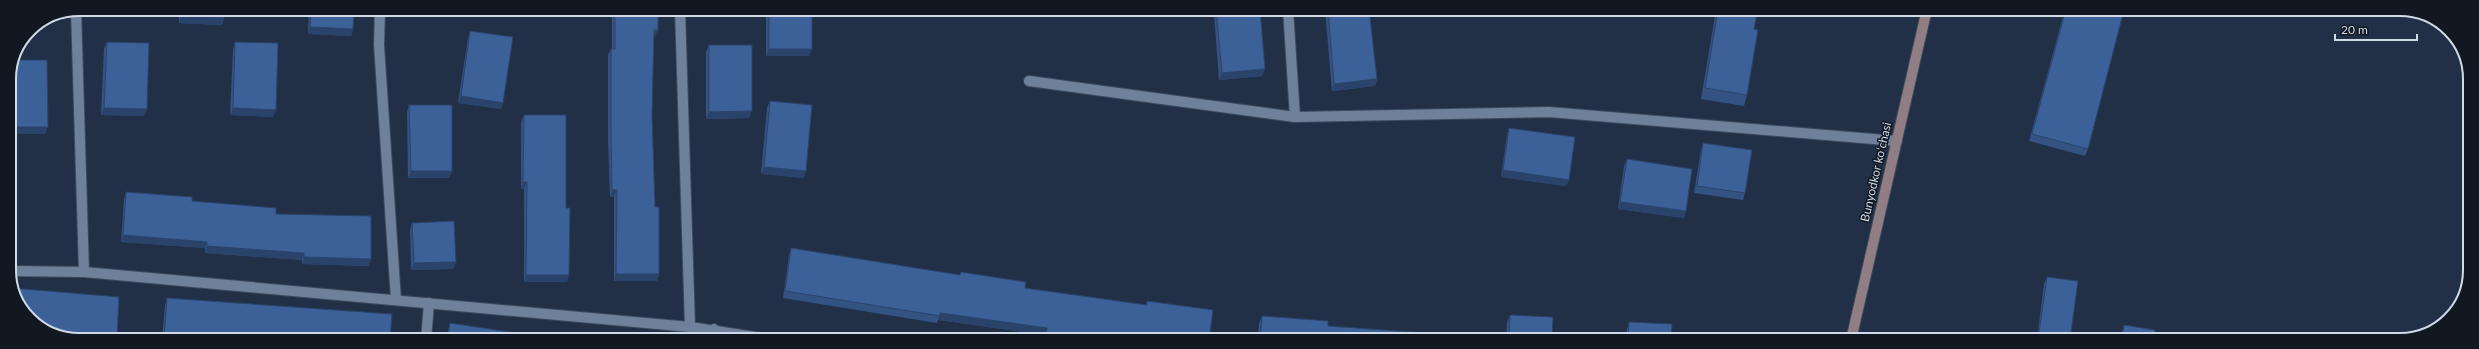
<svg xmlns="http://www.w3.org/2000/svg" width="2479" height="349" font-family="Lato,sans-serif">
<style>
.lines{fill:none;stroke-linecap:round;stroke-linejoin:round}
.minor-casing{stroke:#3d4a5d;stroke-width:12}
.secondary-casing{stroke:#3d4a5d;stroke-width:12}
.minor{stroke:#6f809b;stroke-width:10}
.secondary{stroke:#917e85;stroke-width:10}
.wall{fill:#345383}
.shaded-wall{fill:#2a436a}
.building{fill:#3c6098;stroke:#2a436a}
.labels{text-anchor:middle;stroke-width:3;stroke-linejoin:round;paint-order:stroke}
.street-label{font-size:12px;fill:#d0dae9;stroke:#111822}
.rim{fill:none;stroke:#d0dae9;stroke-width:2}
</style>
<rect width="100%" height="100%" fill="#213047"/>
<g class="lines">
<defs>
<g id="minor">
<path d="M380 9 379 45 396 300"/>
<path d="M680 9 690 327"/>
<path d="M1288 9 1295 117"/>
<path d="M76 10 84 272"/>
<path d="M1029 81 1295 117 1549 112 1897 141"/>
<path d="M11 271 84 272 690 327 775 340"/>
<path d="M714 329 715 340"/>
<path d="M426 340 429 303"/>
</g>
<path id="secondary" d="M1851 340 1927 9"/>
</defs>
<!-- minor casing -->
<use href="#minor" class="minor-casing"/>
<!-- secondary casing -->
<use href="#secondary" class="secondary-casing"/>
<!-- minor -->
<use href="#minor" class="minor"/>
<!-- secondary -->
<use href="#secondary" class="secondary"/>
</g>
<!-- wall -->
<g class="wall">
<path d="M179 9H224V18L222 25 179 23Z"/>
<path d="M309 9H354L353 29 351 36 308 34Z"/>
<path d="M401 9H445L444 14 401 15Z"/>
<path d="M612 9H658L655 37H653L652 115 655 207 659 274 657 281H614V197H610L608 139V55L611 49H612Z"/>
<path d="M766 9H812L809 56H766Z"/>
<path d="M1215 9H1260L1265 69 1262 76 1219 80 1214 14Z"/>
<path d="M1325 9H1369L1377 79 1375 86 1332 91Z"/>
<path d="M1699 9H1758L1754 29 1747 95 1744 106 1701 99 1715 16 1698 13Z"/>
<path d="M2065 9 2124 10 2088 149 2085 156 2029 141Z"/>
<path d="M2292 10H2304L2303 12Z"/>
<path d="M470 31 501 109 458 103 468 38Z"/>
<path d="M107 42 147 109 144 116 101 115 104 49Z"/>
<path d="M235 42 273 117 230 115 233 49Z"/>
<path d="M709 45 749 118 706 119V52Z"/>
<path d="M770 101 804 178 761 174 767 108Z"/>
<path d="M409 105 452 171 449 178H408L407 112Z"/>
<path d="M524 115 566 208 569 275 567 282H524V189H521V122Z"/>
<path d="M1509 128 1566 186 1501 177 1507 135Z"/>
<path d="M1703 143 1745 193 1743 200 1694 193 1701 150Z"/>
<path d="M1627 159 1686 211 1684 218 1618 209 1624 166Z"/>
<path d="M126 192 192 201 371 259 368 266 302 264V260L205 253V248L121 242 124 199Z"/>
<path d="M412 223 453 269 411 270 410 230Z"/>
<path d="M791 248 960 275 961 272 1025 288 1146 305 1147 301 1209 340H1044L1045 335 938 320 937 323 783 298 789 255Z"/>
<path d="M2047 277 2070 340H2037L2044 284Z"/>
<path d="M167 298 390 340 162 339 165 305Z"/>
<path d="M1510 315 1552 340H1506L1507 322Z"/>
<path d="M1262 316 1328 326 1426 340H1258L1259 323Z"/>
<path d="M1629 322 1671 340H1626L1627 329Z"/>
<path d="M450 323 515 340H446L448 330Z"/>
<path d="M2124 325 2154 340H2121L2122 332Z"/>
</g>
<!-- shaded-wall -->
<g class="shaded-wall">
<path d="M403 9H445L444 14 401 15Z"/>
<path d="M181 16 224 18 222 25 179 23Z"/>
<path d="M310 27 353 29 351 36 308 34Z"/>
<path d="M654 30H658L655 37H651Z"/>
<path d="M769 49H812L809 56H766Z"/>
<path d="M1265 69 1262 76 1219 80 1222 73Z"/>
<path d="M1377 79 1375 86 1332 91 1334 84Z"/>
<path d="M461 96 503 103 501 109 458 103Z"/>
<path d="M104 108 147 109 144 116 101 115Z"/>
<path d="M233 108 276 110 273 117 230 115Z"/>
<path d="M752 111 749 118 706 119 709 112Z"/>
<path d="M10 127H48L45 134H10Z"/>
<path d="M764 167 806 171 804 178 761 174Z"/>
<path d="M1503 170 1569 180 1566 186 1501 177Z"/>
<path d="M411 171H452L449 178H408Z"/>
<path d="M523 182H527L524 189H521Z"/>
<path d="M612 190H617L614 197H610Z"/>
<path d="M1620 202 1686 211 1684 218 1618 209Z"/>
<path d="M123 235 207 242 205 248 121 242Z"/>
<path d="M207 246 304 253 302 260 205 253Z"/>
<path d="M304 257 371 259 368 266 302 264Z"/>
<path d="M456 262 453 269 411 270 414 263Z"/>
<path d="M616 274H659L657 281H614Z"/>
<path d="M526 275H569L567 282H524Z"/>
<path d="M940 313 1047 328 1045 335 938 320Z"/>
<path d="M59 334 117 337 116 339H70Z"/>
<path d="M1046 334 1083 340H1044Z"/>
</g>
<!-- building -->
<g class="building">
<path d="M182 9H224V18L181 16Z"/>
<path d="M311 9H354L353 29 310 27Z"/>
<path d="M615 9H658V30H654L652 115 655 207H659V274H616L617 190H612L611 133V49H615Z"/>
<rect x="769" y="9" width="43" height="40"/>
<path d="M1216 9H1260L1265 69 1222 73Z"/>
<path d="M1328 9H1369L1377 79 1334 84Z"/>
<path d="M1718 9H1758L1754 29 1758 30 1747 95 1705 88Z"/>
<path d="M2066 9 2124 10 2088 149 2032 134Z"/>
<path d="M470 31 513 37 503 103 461 96Z"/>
<path d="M107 42 149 43 147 109 104 108Z"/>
<path d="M235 42 278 43 276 110 233 108Z"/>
<path d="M709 45H752V111L709 112Z"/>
<path d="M13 60H47L48 127H10L9 79Z"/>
<path d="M770 101 812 105 806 171 764 167Z"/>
<path d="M409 105H452V171H411Z"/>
<path d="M524 115H566V208H570L569 275H526L527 182H523Z"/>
<path d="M1509 128 1575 137 1569 180 1503 170Z"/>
<path d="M1703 143 1752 150 1745 193 1697 186Z"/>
<path d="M1627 159 1692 169 1686 211 1620 202Z"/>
<path d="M126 192 192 197V201L276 208V214L371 216V259L304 257V253L207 246V242L123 235Z"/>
<path d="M454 221 456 262 414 263 412 223Z"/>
<path d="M791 248 960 275 961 272 1026 282 1025 288 1147 305V301L1213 310 1209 340H1083L1046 334 1047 328 940 313V316L785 291Z"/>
<path d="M2047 277 2078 281 2070 340H2038Z"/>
<path d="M12 288 119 297 117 337 59 334 33 323Z"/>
<path d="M167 298 392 314 390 340 164 339Z"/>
<path d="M1510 315 1553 317 1552 340H1509Z"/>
<path d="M1262 316 1328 321V326L1426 333V340H1260Z"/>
<path d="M1629 322 1672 324 1671 340H1628Z"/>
<path d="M450 323 516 333 515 340H448Z"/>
<path d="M2124 325 2155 330 2154 340H2122Z"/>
</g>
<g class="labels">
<!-- street labels -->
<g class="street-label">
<text transform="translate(1876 172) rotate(-77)" y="4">Bunyodkor koʻchasi</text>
</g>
</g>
<!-- crop -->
<path d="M0 0H2479V349H0ZM79 16H2400A63 63 0 0 1 2463 79V270A63 63 0 0 1 2400 333H79A63 63 0 0 1 16 270V79A63 63 0 0 1 79 16Z" fill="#111822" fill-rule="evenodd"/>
<path class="rim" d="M79 16H2400A63 63 0 0 1 2463 79V270A63 63 0 0 1 2400 333H79A63 63 0 0 1 16 270V79A63 63 0 0 1 79 16Z"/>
<!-- scale -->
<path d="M2335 34v6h82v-6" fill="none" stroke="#d0dae9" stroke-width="2"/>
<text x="2341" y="34" font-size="12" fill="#d0dae9" stroke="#111822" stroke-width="3" paint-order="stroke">20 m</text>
</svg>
